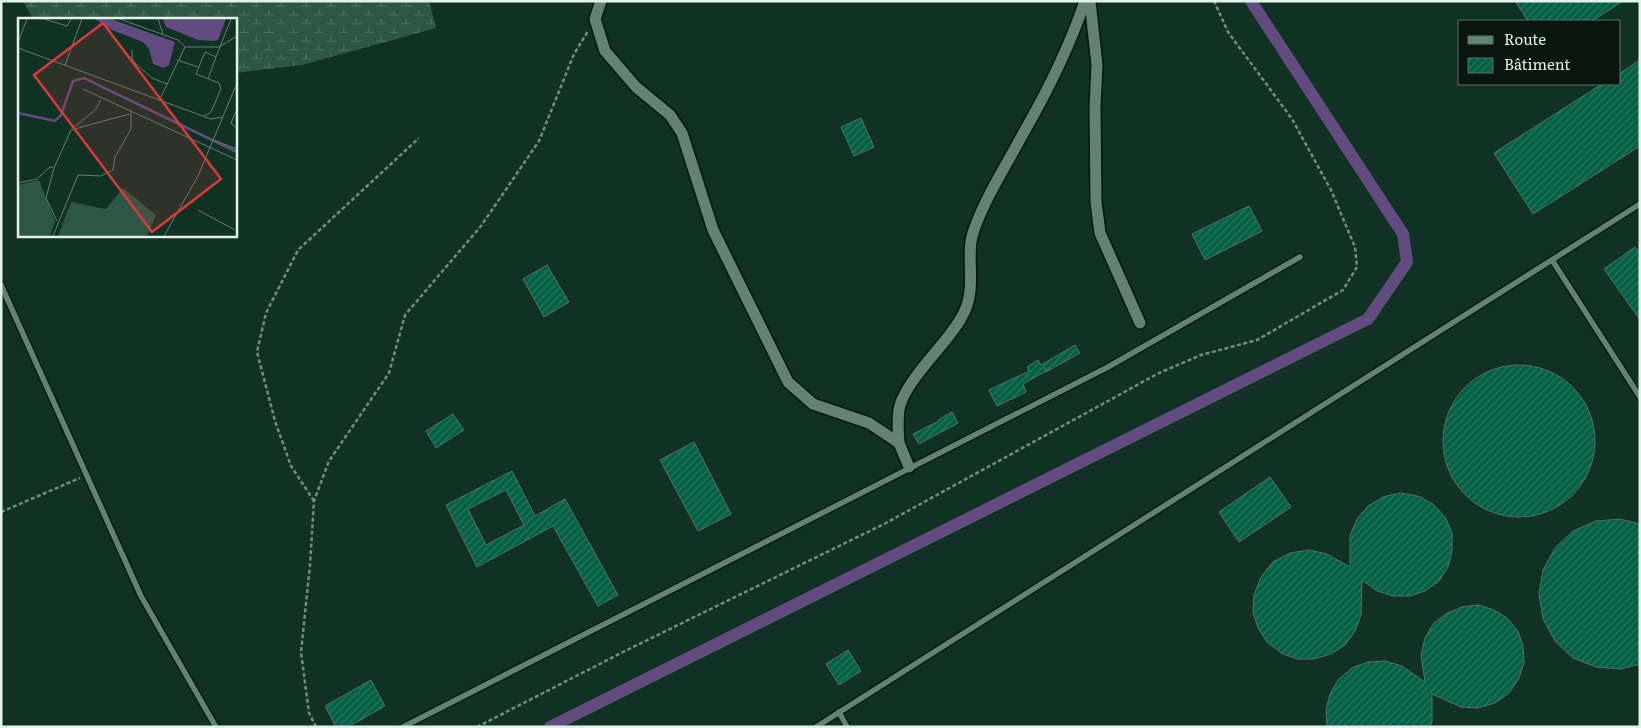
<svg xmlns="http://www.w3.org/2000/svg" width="1641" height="728" font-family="Literata,serif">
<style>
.wetland{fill:url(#wetland-marsh)}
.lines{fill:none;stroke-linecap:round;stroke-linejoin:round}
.canal{stroke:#614b7f;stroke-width:12}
.building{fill:url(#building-hatch);stroke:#527264;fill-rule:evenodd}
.service-casing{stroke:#00180e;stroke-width:8}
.minor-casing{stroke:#00180e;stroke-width:14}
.path{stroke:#748c82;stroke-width:2.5;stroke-dasharray:4 2.5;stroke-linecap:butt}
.service{stroke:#628374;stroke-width:5.5}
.minor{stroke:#628374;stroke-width:11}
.inset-river{fill:none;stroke:#614b7f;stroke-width:2.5}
.inset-road{fill:none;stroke:#647e73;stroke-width:1}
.view{fill:#d73c3b;fill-opacity:0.15;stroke:#d73c3b;stroke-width:2.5}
.inset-edge{fill:none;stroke:#e0f2e9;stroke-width:2.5}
</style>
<defs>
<pattern id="wetland-marsh" width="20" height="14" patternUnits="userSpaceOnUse" patternTransform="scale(1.25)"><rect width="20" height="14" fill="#2d5646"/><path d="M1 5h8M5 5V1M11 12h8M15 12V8" fill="none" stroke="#4b6f61"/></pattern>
<pattern id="building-hatch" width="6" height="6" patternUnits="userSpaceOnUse" patternTransform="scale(1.25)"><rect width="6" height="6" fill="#045f45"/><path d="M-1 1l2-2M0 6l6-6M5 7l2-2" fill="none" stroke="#287660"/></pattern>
</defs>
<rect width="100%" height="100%" fill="#123125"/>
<!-- wetland -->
<path class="wetland" d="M23 1H429L436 28 302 65 235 73V19H33Z"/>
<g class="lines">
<!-- canal -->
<path class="canal" d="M550 727 1368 319 1407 262 1403 234 1251 1"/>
</g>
<!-- building -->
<g class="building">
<path d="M1515 1H1623L1592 21H1528Z"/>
<path d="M1640 60V146L1533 214 1494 153 1602 84H1620V73Z"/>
<path d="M861 118 874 147 854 156 841 127Z"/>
<path d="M1249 206 1262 231 1205 260 1192 234Z"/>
<path d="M1635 247 1640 253V320L1604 269Z"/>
<path d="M547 265 569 302 544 317 523 279Z"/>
<path d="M1075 345 1080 353 1046 372 1044 367 1046 371 1023 384 1026 392 997 406 989 390 1029 371 1027 367 1038 360 1041 365Z"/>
<circle cx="1519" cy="441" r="76"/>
<path d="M952 412 958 423 919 444 913 434 939 421 938 420Z"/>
<path d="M453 414 464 430 436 448 426 431Z"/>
<path d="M694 442 731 514 698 531 660 460Z"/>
<path d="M512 471 535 516 565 499 618 595 598 606 553 526 477 567 446 505ZM506 490 524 525 486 545 468 509Z"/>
<path d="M1270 477 1291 507 1239 542 1219 512Z"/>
<path d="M1400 493 1418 496 1433 504 1445 517 1452 533V551L1448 567 1439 581 1425 591 1410 596H1393L1377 591 1362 580 1361 615 1355 631 1345 645 1331 654 1314 659H1297L1281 653 1267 642 1258 628 1253 612 1254 595 1261 577 1273 562 1290 553 1309 550 1327 554 1350 567V536L1357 519 1368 506 1383 497Z"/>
<path d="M1620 519 1640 524V664L1621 669 1596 667 1573 658 1555 641 1543 619 1539 594 1543 570 1555 548 1573 531 1596 521Z"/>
<path d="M1478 605 1494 610 1507 618 1518 631 1523 646 1524 663 1519 678 1509 693 1495 703 1478 708 1461 707 1432 694V722L1430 727H1327L1326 710 1330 694 1339 679 1352 668 1368 662 1385 661 1402 666 1425 682 1421 655 1425 638 1434 623 1447 613 1462 607Z"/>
<path d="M848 650 861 671 839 685 826 664Z"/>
<path d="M371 680 385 706 348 727H336L325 706Z"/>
</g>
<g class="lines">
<defs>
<g id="service">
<path d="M1552 260 1640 397"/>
<path d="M1 285 141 596 216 727"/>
<path d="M839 712 847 727"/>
<path d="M403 727 1108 367 1300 257"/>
<path d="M816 727 1640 204"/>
</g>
<g id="minor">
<path d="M601 1 595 19 605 51 636 87 670 115 682 133 713 230 788 382 813 404 869 423 899 443 909 467"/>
<path d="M1090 1 1097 65 1095 107 1096 202 1100 233 1140 323"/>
<path d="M899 443C898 431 897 417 900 405 907 383 933 356 948 337 955 328 962 319 966 308 976 283 965 253 974 230 986 196 1007 164 1024 132 1047 92 1070 45 1085 1"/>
</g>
</defs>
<!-- service casing -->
<use href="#service" class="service-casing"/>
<!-- minor casing -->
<use href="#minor" class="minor-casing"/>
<!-- path -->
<g class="path">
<path d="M314 501 291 466 275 421 257 352 266 313 298 250 419 138"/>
<path d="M1 512 80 478"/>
<path d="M316 727 309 713 301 652 310 565 314 501 329 461 389 373 405 315 481 226 539 141 574 54 588 31"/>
<path d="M477 727 623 652 884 524 1159 373 1201 355 1257 340 1343 290 1357 267 1355 247 1331 190 1292 119 1228 32 1214 1"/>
</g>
<!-- service -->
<use href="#service" class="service"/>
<!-- minor -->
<use href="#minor" class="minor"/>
</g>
<!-- overview -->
<g transform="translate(18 18)">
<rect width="219" height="219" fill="#123125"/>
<path d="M21 162 37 203 32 218H0V167ZM105 170 138 197 129 218H40L53 184 88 191Z" fill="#2d5646"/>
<path d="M77 1H93L157 24 151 47 146 50 135 46 131 31 125 24 94 12ZM145 1H208L200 22 196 23 180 22 148 9Z" fill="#614b7f"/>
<path class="inset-river" d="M0 95 37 103 43 97 55 63 66 60 219 134"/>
<path class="inset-road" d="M26 1 49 8 53 1M102 1 160 22 167 29H201L219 18M140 1 145 16M0 24 9 1M0 30 193 101 205 99M114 32V41L118 46 134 60 149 66M198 39 213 1M159 42 180 49M47 47 64 1M65 71 219 142M141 83 167 29M219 91 213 105 219 111M186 98 193 94 203 71 201 65 178 56 187 34 198 39 190 61M55 110 77 92 83 82M195 122 219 131M0 165 19 161 32 149 36 150M180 192 217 212M39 203 28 180 36 150 53 112 111 96M35 218 60 157 83 158 95 152 97 139 113 111V93M146 218 180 158 219 65"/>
<path class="view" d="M85 5 203 161 134 214 16 57Z"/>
<rect width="219" height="219" class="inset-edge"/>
</g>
<!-- border -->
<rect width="1641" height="728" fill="none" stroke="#e0f2e9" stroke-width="5"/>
<!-- legend -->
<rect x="1458" y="20" width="162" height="65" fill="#091610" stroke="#5f6e67"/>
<rect x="1468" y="36" width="25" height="8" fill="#628374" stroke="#5f6e67"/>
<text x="1504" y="45" font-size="15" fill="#e0f2e9">Route</text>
<rect x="1468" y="58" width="25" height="15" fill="url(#building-hatch)" stroke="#5f6e67"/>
<text x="1504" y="70" font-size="15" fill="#e0f2e9">Bâtiment</text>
</svg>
